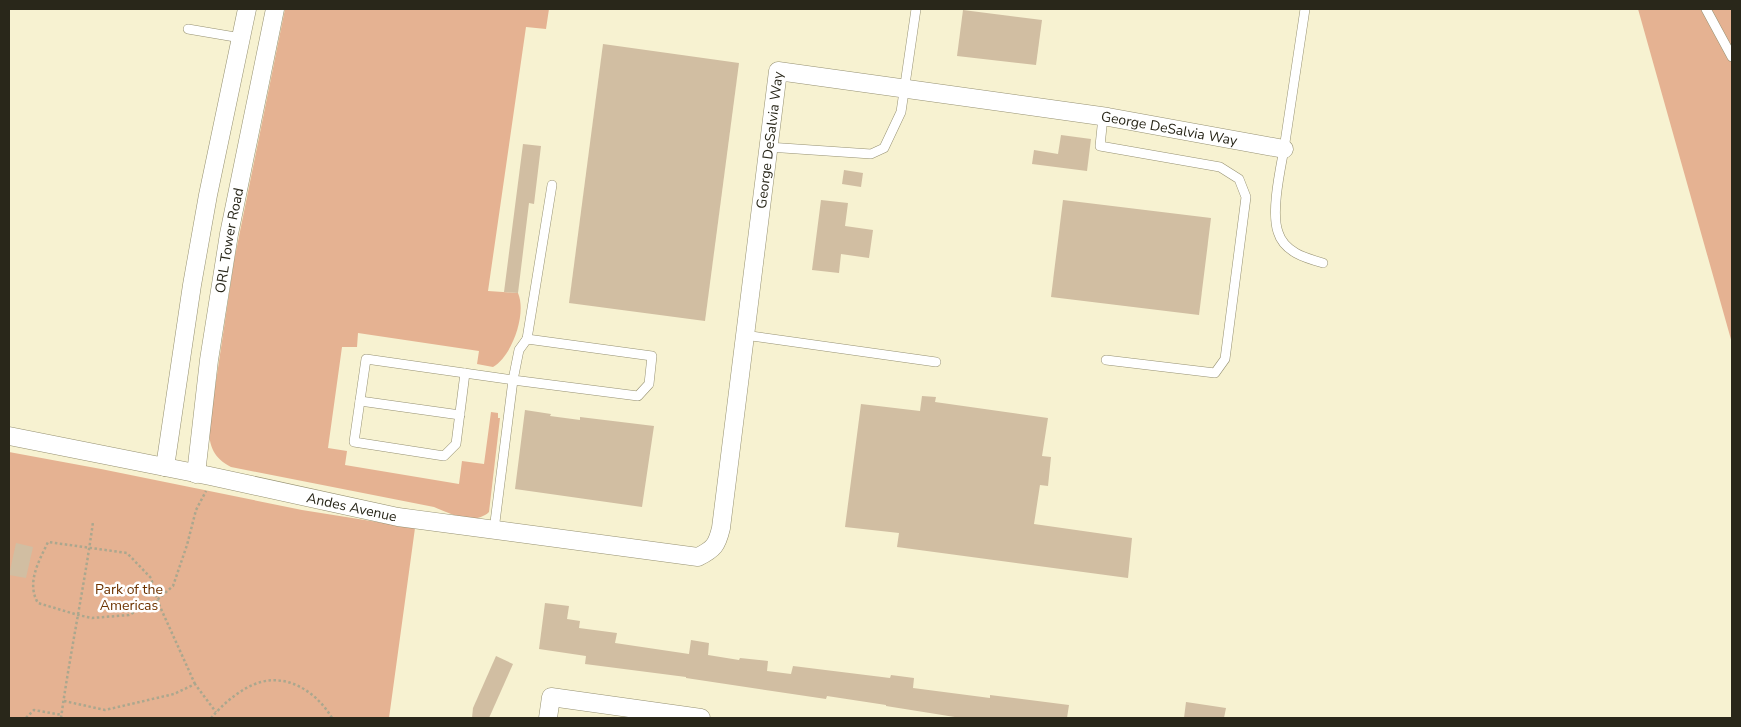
<svg xmlns="http://www.w3.org/2000/svg" width="1741" height="727" font-family="'Nunito Sans',sans-serif">
<style>
.green{fill:#e5b292}
.building{fill:#d1bea2}
.lines{fill:none;stroke-linecap:round;stroke-linejoin:round}
.service-casing{stroke:#969172;stroke-width:10}
.minor-casing{stroke:#969172;stroke-width:19}
.path{stroke:#aba78e;stroke-width:2.5;stroke-dasharray:2.5 2.5;stroke-linecap:butt}
.service{stroke:#fff;stroke-width:9}
.minor{stroke:#fff;stroke-width:18}
.labels{text-anchor:middle;stroke-width:5;stroke-linejoin:round;paint-order:stroke}
.street-label{font-size:14px;fill:#29271a;stroke:#fff}
.park-label{font-size:14px;fill:#6d3300;stroke:#fff}
</style>
<rect width="100%" height="100%" fill="#f7f2d1"/>
<!-- green -->
<g class="green">
<path d="M285 9H549L546 29 526 27 488 291 518 293C527 314 512 356 493 367L477 364 479 351 358 333 357 347H342L328 448 347 451 345 465 459 484 462 461 484 464 491 412 498 413V418H500L489 512C474 526 451 514 434 507L231 467C214 458 209 447 209 428L234 261Z"/>
<path d="M1638 9H1732V343Z"/>
<path d="M9 452 101 469 302 510 415 528 389 718H9Z"/>
</g>
<!-- building -->
<g class="building">
<path d="M963 10 1042 20 1036 65 957 56Z"/>
<path d="M603 44 739 63 705 321 569 303Z"/>
<path d="M1061 135 1091 139 1087 171 1032 164 1034 150 1058 154Z"/>
<path d="M523 144 541 146 534 204 529 203 518 293 504 292Z"/>
<path d="M844 170 863 173 861 187 842 184Z"/>
<path d="M821 200 848 203 845 226 873 230 869 258 841 254 839 273 812 270Z"/>
<path d="M1063 200 1211 218 1199 315 1051 297Z"/>
<path d="M922 396 936 397 935 402 1048 418 1042 456 1051 457 1048 486 1040 485 1034 524 1132 538 1128 578 897 547 899 533 845 527 861 404 920 411Z"/>
<path d="M525 410 551 414 550 416 580 420V417L654 426 642 507 515 489Z"/>
<path d="M16 543 33 547 26 578 9 575Z"/>
<path d="M545 603 569 606 567 619 580 621 579 628 617 633 615 643 689 654 691 640 709 643 708 655 739 660 740 658 768 661 767 671 791 674 793 666 890 678 891 675 914 678 913 688 990 698V695L1069 705 1067 718H961L886 706V705L827 696 826 699 686 678V677L585 664 586 656 539 649Z"/>
<path d="M496 656 513 664 489 718H472L473 708Z"/>
<path d="M1186 702 1226 708 1224 718H1184Z"/>
</g>
<g class="lines">
<defs>
<g id="service">
<path d="M1305 9C1298 55 1291 102 1284 149 1280 171 1271 212 1278 232 1284 252 1305 258 1323 263"/>
<path d="M1706 9 1732 57"/>
<path d="M188 29 241 38"/>
<path d="M1103 117 1100 146 1220 167 1239 179 1246 197 1225 359 1215 373 1106 360"/>
<path d="M768 147 871 154 884 148 901 112 916 9"/>
<path d="M744 335 936 362"/>
<path d="M527 339 552 185"/>
<path d="M465 373 456 444 444 456 354 442 366 359 513 380 519 350 527 339 652 356 649 384 638 396 513 380 494 530"/>
<path d="M360 401 460 415"/>
</g>
<g id="minor">
<path id="s1" d="M9 436 210 476 398 517 698 557C714 549 717 545 721 528L778 71 1108 117 1284 149"/>
<path d="M165 467 192 285 208 195 247 9"/>
<path id="s2" d="M196 474 209 360 229 234 275 9"/>
<path d="M548 718 551 697 701 718"/>
</g>
</defs>
<!-- service casing -->
<use href="#service" class="service-casing"/>
<!-- minor casing -->
<use href="#minor" class="minor-casing"/>
<!-- path -->
<g class="path">
<path d="M195 684 157 600 151 578 127 553 48 542C39 561 26 583 38 603L78 615 92 618 129 615 157 600 173 586 187 545 196 510 206 491"/>
<path d="M64 701 105 710 174 694 195 684 216 712"/>
<path d="M26 718 34 710 62 715"/>
<path d="M61 718C70 653 84 588 93 522"/>
<path d="M211 718C223 704 242 687 261 682 290 674 318 694 332 718"/>
</g>
<!-- service -->
<use href="#service" class="service"/>
<!-- minor -->
<use href="#minor" class="minor"/>
</g>
<g class="labels">
<!-- street labels -->
<g class="street-label">
<text dy="5" stroke="none"><textPath href="#s1" startOffset="1595">George DeSalvia Way</textPath></text>
<text dy="5" stroke="none"><textPath href="#s1" startOffset="1130">George DeSalvia Way</textPath></text>
<text dy="5" stroke="none"><textPath href="#s2" startOffset="236">ORL Tower Road</textPath></text>
<text dy="5" stroke="none"><textPath href="#s1" startOffset="350">Andes Avenue</textPath></text>
</g>
<!-- park labels -->
<g class="park-label">
<text x="129" y="594">Park of the<tspan x="129" dy="16">Americas</tspan></text>
</g>
</g>
<!-- border -->
<rect width="1741" height="727" fill="none" stroke="#29271a" stroke-width="20"/>
</svg>
